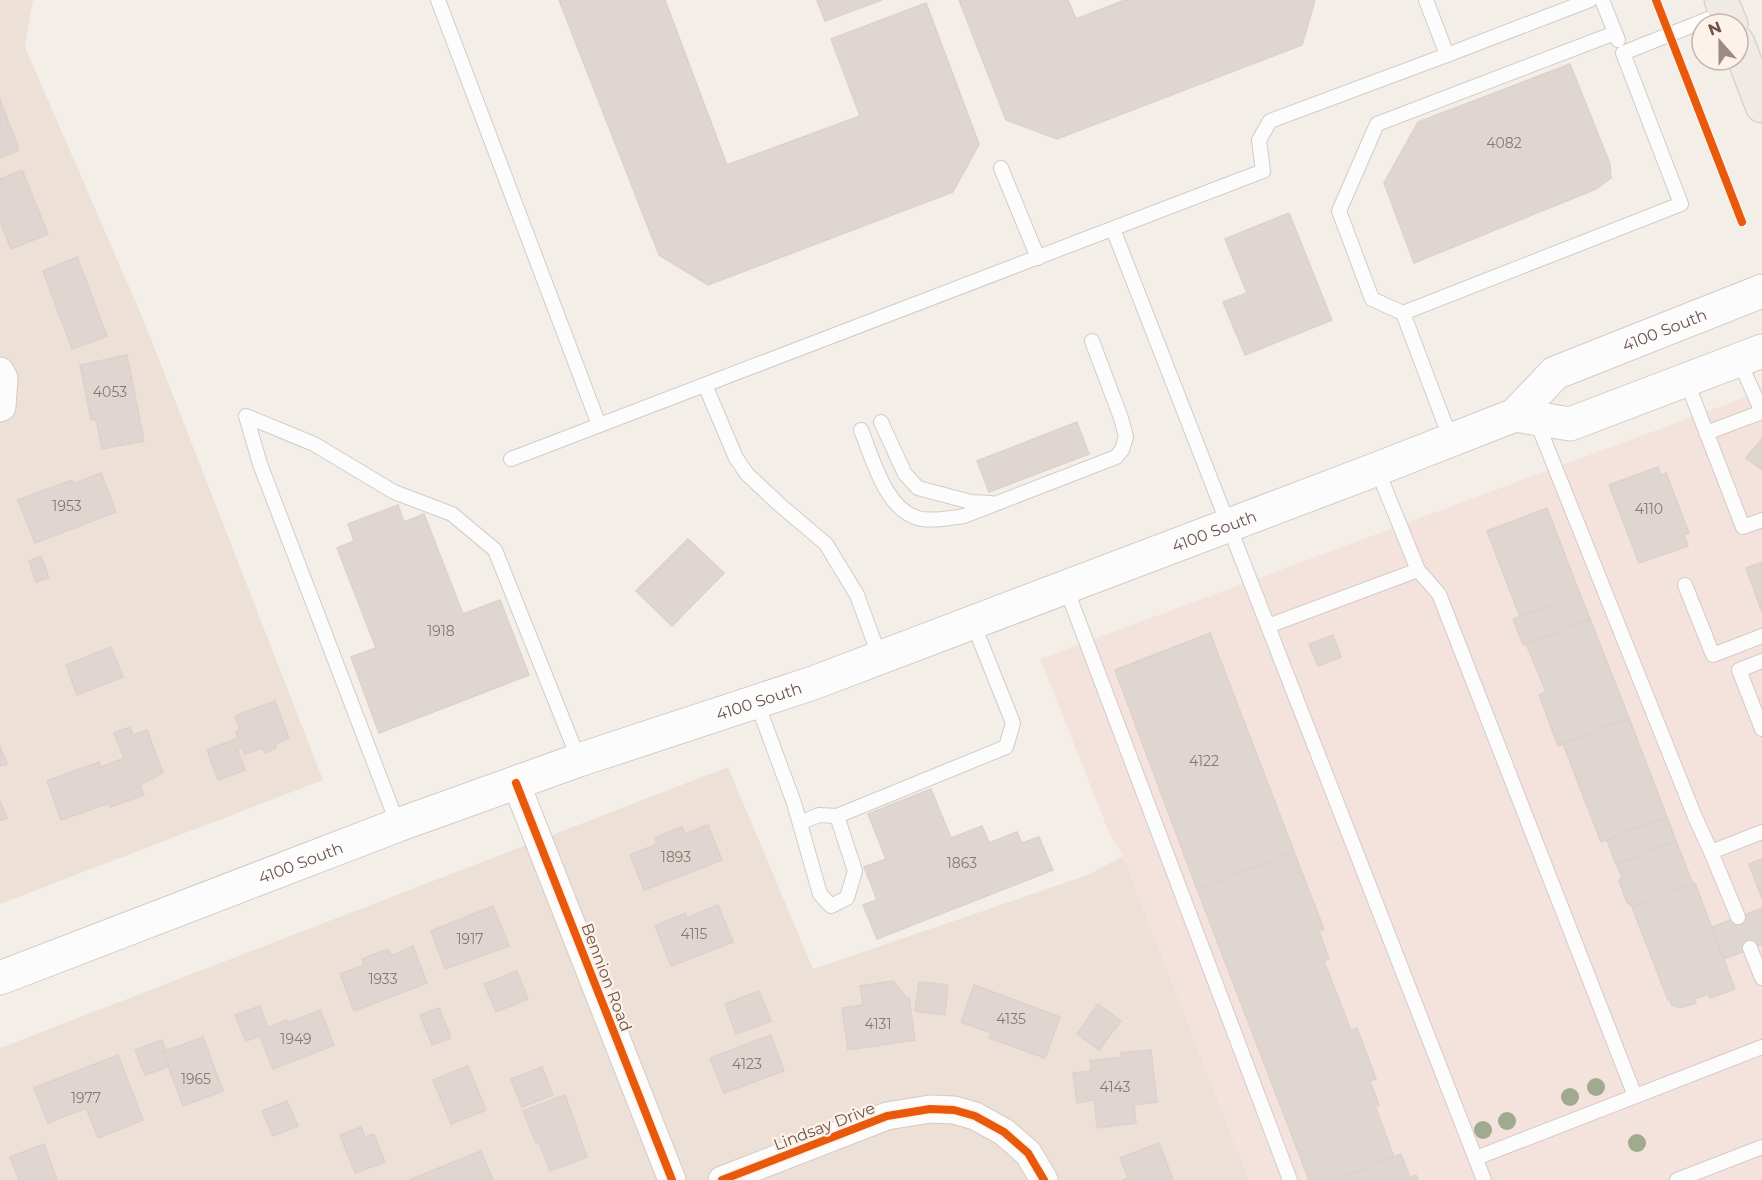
<svg xmlns="http://www.w3.org/2000/svg" width="1762" height="1180" font-family="Montserrat,sans-serif">
<style>
.residential{fill:#ede0d7}
.commercial{fill:#f4e2dd}
.building{fill:#e0d6d1;stroke:#dcd1cc;stroke-width:1.5}
.lines{fill:none;stroke-linecap:round;stroke-linejoin:round}
.service-casing{stroke:#d3cbc7;stroke-width:16}
.minor-casing{stroke:#d3cbc7;stroke-width:29}
.secondary-casing{stroke:#d3cac6;stroke-width:35}
.primary-casing{stroke:#d3c9c6;stroke-width:35}
.service{stroke:#fdfcfc;stroke-width:14}
.minor{stroke:#fdfcfc;stroke-width:27}
.secondary{stroke:#fdfcfc;stroke-width:33}
.primary{stroke:#f0eae5;stroke-width:33}
.cycleway-casing{stroke:#fdf2e9;stroke-width:11}
.cycleway{stroke:#e8590c;stroke-width:8}
.tree{fill:#9faa8f}
.labels{text-anchor:middle;stroke-width:4.5;stroke-linejoin:round;paint-order:stroke}
.number-label{font-size:14px;fill:#8d7670}
.street-label{font-size:16px;fill:#6f544c;stroke:#fdf2e9}
</style>
<rect width="100%" height="100%" fill="#f4eee9"/>
<!-- residential -->
<g class="residential">
<path d="M0 0H33L25 47 146 326 323 780 0 904Z"/>
<path d="M728 767 813 969 1088 875 1123 856 1249 1180H0V1048Z"/>
</g>
<!-- commercial -->
<path class="commercial" d="M1762 391V1180H1249L1123 856 1110 835 1040 659Z"/>
<!-- building -->
<g class="building">
<path d="M559 0H665L727 165 860 116 831 39 926 3 979 144 953 192 708 285 659 255Z"/>
<path d="M817 0H882L825 21Z"/>
<path d="M959 0H1068L1076 19 1125 0H1315L1302 45 1057 139 1006 120Z"/>
<path d="M1570 64 1610 164 1611 178 1596 189 1414 263 1384 183 1418 122Z"/>
<path d="M0 99 19 150 0 158Z"/>
<path d="M22 170 48 234 11 249 0 221V179Z"/>
<path d="M1289 213 1332 320 1245 355 1223 302 1247 293 1225 239Z"/>
<path d="M77 257 107 336 72 349 43 271Z"/>
<path d="M127 355 144 441 102 449 96 419 91 420 80 365Z"/>
<path d="M1077 422 1089 454 989 492 977 461Z"/>
<path d="M1762 439V470L1746 458Z"/>
<path d="M1658 467 1661 475 1666 473 1689 533 1684 535 1688 546 1639 563 1609 485Z"/>
<path d="M101 473 116 512 35 543 18 500 72 480 73 484Z"/>
<path d="M398 505 404 522 424 514 463 614 500 600 529 675 379 733 351 657 376 648 337 548 354 541 348 524Z"/>
<path d="M1547 508 1580 594 1520 617 1487 531Z"/>
<path d="M688 539 724 573 672 626 636 591Z"/>
<path d="M41 556 49 578 36 582 29 561Z"/>
<path d="M1762 562V612L1746 568Z"/>
<path d="M1580 594 1590 619 1523 645 1513 619Z"/>
<path d="M1590 619 1629 718 1558 746 1539 695 1546 692 1526 644Z"/>
<path d="M1210 633 1295 854 1294 852 1197 889 1115 670Z"/>
<path d="M1333 635 1341 657 1318 666 1309 644Z"/>
<path d="M111 647 123 677 77 695 66 665Z"/>
<path d="M275 701 289 738 275 744 276 748 265 753 263 748 244 754 242 748 237 749 245 770 218 780 207 750 238 738 236 731 240 730 235 716Z"/>
<path d="M1629 718 1667 817 1601 842 1563 744Z"/>
<path d="M130 727 133 735 147 730 163 773 140 785 144 795 110 807 109 803 61 820 47 781 99 762 101 767 124 758 114 733Z"/>
<path d="M0 746 7 764 0 766Z"/>
<path d="M931 789 951 838 982 826 989 843 1017 832 1022 843 1039 837 1053 870 877 939 863 905 877 900 864 867 886 859 868 814Z"/>
<path d="M0 801 7 818 0 821Z"/>
<path d="M1667 817 1676 841 1616 864 1607 840Z"/>
<path d="M708 825 722 860 644 890 630 855 657 844 655 838 682 827 685 834Z"/>
<path d="M1676 841 1693 884 1632 907 1627 902 1619 881 1622 877 1616 864Z"/>
<path d="M1294 852 1324 929 1319 931 1329 959 1324 961 1351 1031 1357 1028 1376 1079 1370 1081 1379 1105 1375 1106 1394 1157 1335 1180H1309L1197 889Z"/>
<path d="M1762 859V899L1749 864Z"/>
<path d="M1695 883 1735 989 1710 998 1708 994 1695 999 1696 1003 1680 1008 1672 1005 1670 1000H1668L1632 907Z"/>
<path d="M718 905 733 942 671 966 655 926 685 913 687 918Z"/>
<path d="M493 906 509 946 445 969 431 931Z"/>
<path d="M1762 908V944L1724 959 1712 927Z"/>
<path d="M413 946 427 983 354 1011 340 974 364 965 362 959 388 949 391 956Z"/>
<path d="M517 971 528 999 496 1012 484 984Z"/>
<path d="M893 981 906 998H909L915 1040 848 1050 842 1008 863 1005 860 986Z"/>
<path d="M919 982 948 985 945 1015 915 1011Z"/>
<path d="M974 985 1060 1017 1045 1058 989 1038 991 1033 961 1022Z"/>
<path d="M759 991 771 1021 736 1034 725 1004Z"/>
<path d="M1098 1004 1121 1021 1099 1050 1077 1034Z"/>
<path d="M260 1006 268 1028 286 1020 288 1023 320 1010 334 1045 273 1069 260 1036 246 1041 235 1015Z"/>
<path d="M439 1008 451 1038 432 1045 420 1015Z"/>
<path d="M771 1035 784 1071 724 1093 710 1058Z"/>
<path d="M203 1037 223 1091 183 1106 163 1052Z"/>
<path d="M162 1040 166 1051 163 1052 168 1067 145 1075 135 1050Z"/>
<path d="M1151 1050 1157 1102 1134 1105 1136 1123 1097 1128 1094 1100 1077 1103 1073 1073 1091 1071 1090 1061 1121 1057V1053Z"/>
<path d="M118 1055 143 1120 98 1138 86 1108 48 1123 34 1088Z"/>
<path d="M468 1066 486 1110 451 1124 433 1080Z"/>
<path d="M542 1067 553 1095 522 1107 511 1079Z"/>
<path d="M565 1095 587 1157 550 1171 539 1142 536 1143 523 1111Z"/>
<path d="M287 1101 298 1126 273 1136 262 1111Z"/>
<path d="M361 1127 365 1137 374 1134 385 1162 355 1173 340 1135Z"/>
<path d="M1159 1143 1173 1180H1123L1128 1178 1120 1158Z"/>
<path d="M44 1144 57 1180H19L10 1157Z"/>
<path d="M481 1151 493 1180H409Z"/>
<path d="M1401 1154 1410 1178 1416 1175 1418 1180H1335Z"/>
</g>
<g class="lines">
<defs>
<g id="service">
<path d="M438 0 599 425"/>
<path d="M1426 0 1447 55 1590 0"/>
<path d="M1602 0 1618 40"/>
<path d="M1001 168 1038 258"/>
<path d="M1113 229 1484 1180"/>
<path d="M1403 313 1372 299 1339 211 1377 124 1615 33"/>
<path d="M1739 360 1762 412"/>
<path d="M1686 380 1743 527 1762 520"/>
<path d="M705 385 736 458 747 474 780 505 826 544 857 595 880 658"/>
<path d="M1536 420 1695 817 1711 852 1762 832"/>
<path d="M881 422 905 474 918 488 971 502 991 503"/>
<path d="M861 430C873 459 886 513 922 519 936 521 950 518 964 516L1116 457 1122 450 1126 437 1121 418 1092 341"/>
<path d="M1706 433 1762 412"/>
<path d="M1451 440 1403 313 1681 204 1623 53 1726 12"/>
<path d="M511 459 1263 171 1259 140 1270 121 1447 55"/>
<path d="M1418 570 1439 594 1635 1096"/>
<path d="M1685 585 1713 655 1762 636"/>
<path d="M1066 588 1290 1180"/>
<path d="M1268 626 1418 570 1377 469"/>
<path d="M1762 661 1739 670 1762 729"/>
<path d="M757 703 794 803 820 894 831 906 847 898 855 871 837 816 819 815 800 823"/>
<path d="M837 816 1006 747 1013 723 973 623"/>
<path d="M398 825 260 464 246 416 314 444 394 492 452 514 495 550 579 760"/>
<path d="M1711 852 1738 917"/>
<path d="M1750 948 1762 978"/>
<path d="M1476 1158 1762 1047"/>
<path d="M1677 1180 1762 1147"/>
</g>
<g id="minor">
<path d="M0 371 4 378 2 407 0 408"/>
<path d="M516 783 672 1180"/>
<path d="M722 1180 887 1116 930 1109 954 1110 975 1116 1004 1132 1028 1153 1044 1180"/>
</g>
<g id="secondary">
<path d="M1515 415 1570 424 1762 351"/>
<path id="s1" d="M0 978 398 825 579 760 813 683 1377 469 1515 415 1555 373 1762 291"/>
</g>
<g id="primary">
<path d="M1721 0 1731 24"/>
<path d="M1738 43 1762 106"/>
</g>
</defs>
<!-- service casing -->
<use href="#service" class="service-casing"/>
<!-- minor casing -->
<use href="#minor" class="minor-casing"/>
<!-- secondary casing -->
<use href="#secondary" class="secondary-casing"/>
<!-- primary casing -->
<use href="#primary" class="primary-casing"/>
<!-- service -->
<use href="#service" class="service"/>
<!-- minor -->
<use href="#minor" class="minor"/>
<!-- secondary -->
<use href="#secondary" class="secondary"/>
<!-- primary -->
<use href="#primary" class="primary"/>
<defs>
<g id="cycleway">
<path d="M1656 0 1742 222"/>
<path d="M516 783 672 1180"/>
<path d="M722 1180 887 1116 930 1109 954 1110 975 1116 1004 1132 1028 1153 1044 1180"/>
</g>
</defs>
<!-- cycleway casing -->
<use href="#cycleway" class="cycleway-casing"/>
<!-- cycleway -->
<use href="#cycleway" class="cycleway"/>
</g>
<!-- trees -->
<g class="tree">
<circle cx="1596" cy="1087" r="9"/>
<circle cx="1570" cy="1097" r="9"/>
<circle cx="1507" cy="1121" r="9"/>
<circle cx="1483" cy="1130" r="9"/>
<circle cx="1637" cy="1143" r="9"/>
</g>
<g class="labels">
<!-- number labels -->
<g class="number-label">
<text x="1504" y="148">4082</text>
<text x="110" y="397">4053</text>
<text x="67" y="511">1953</text>
<text x="1649" y="514">4110</text>
<text x="441" y="636">1918</text>
<text x="1204" y="766">4122</text>
<text x="676" y="862">1893</text>
<text x="962" y="868">1863</text>
<text x="694" y="939">4115</text>
<text x="470" y="944">1917</text>
<text x="383" y="984">1933</text>
<text x="1011" y="1024">4135</text>
<text x="878" y="1029">4131</text>
<text x="296" y="1044">1949</text>
<text x="747" y="1069">4123</text>
<text x="196" y="1084">1965</text>
<text x="1115" y="1092">4143</text>
<text x="86" y="1103">1977</text>
</g>
<!-- street labels -->
<g class="street-label">
<text dy="6" stroke="none"><textPath href="#s1" startOffset="1792">4100 South</textPath></text>
<text dy="6" stroke="none"><textPath href="#s1" startOffset="1294">4100 South</textPath></text>
<text dy="6" stroke="none"><textPath href="#s1" startOffset="808">4100 South</textPath></text>
<text dy="6" stroke="none"><textPath href="#s1" startOffset="322">4100 South</textPath></text>
<text transform="translate(607 977) rotate(69)" y="6">Bennion Road</text>
<text transform="translate(824 1126) rotate(-21)" y="6">Lindsay Drive</text>
</g>
</g>
<!-- north arrow -->
<g transform="translate(1720 42) rotate(339)"><circle r="28" fill="#fdf2e9" stroke="#c4b3aa" stroke-width="1.5"/>
<path d="M0-4.5L10 22L0 15L-10 22Z" fill="#9e8a83"/>
<text y="-9" font-size="16" font-weight="bold" text-anchor="middle" fill="#6f544c">N</text>
</g>
</svg>
